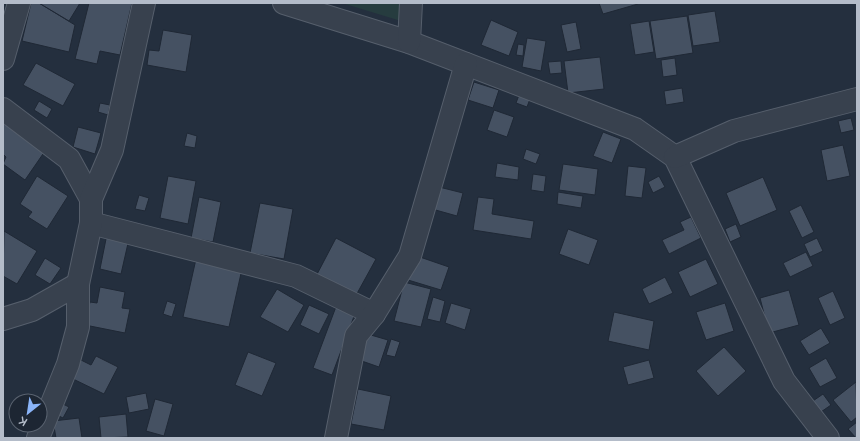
<svg xmlns="http://www.w3.org/2000/svg" width="860" height="441" font-family="'Varela Round',sans-serif">
<style>
.green{fill:#263c3f}
.building{fill:#455162;stroke:#1f2835}
.lines{fill:none;stroke-linecap:round;stroke-linejoin:round}
.minor-casing{stroke:#565f6c;stroke-width:24}
.tertiary-casing{stroke:#565f6c;stroke-width:24}
.minor{stroke:#38414e;stroke-width:22}
.tertiary{stroke:#38414e;stroke-width:22}
</style>
<rect width="100%" height="100%" fill="#242f3e"/>
<!-- green -->
<path class="green" d="M342 3H403L401 21Z"/>
<!-- building -->
<g class="building">
<path d="M31 3H39L75 25 69 52 22 41Z"/>
<path d="M39 3H80L69 21Z"/>
<path d="M89 3H132L120 55 100 51 97 64 75 59Z"/>
<path d="M599 3H638V4L603 14Z"/>
<path d="M715 11 720 42 693 46 688 15Z"/>
<path d="M687 16 693 53 656 59 650 21Z"/>
<path d="M491 20 518 32 509 56 481 45Z"/>
<path d="M649 21 654 52 635 55 630 24Z"/>
<path d="M576 22 581 49 567 52 561 25Z"/>
<path d="M163 30 192 35 186 72 147 65 149 50 159 51Z"/>
<path d="M527 38 546 41 541 71 522 67Z"/>
<path d="M518 44 524 45 523 56 516 55Z"/>
<path d="M600 57 604 89 568 93 564 61Z"/>
<path d="M675 58 677 75 663 77 661 60Z"/>
<path d="M561 61 562 73 550 74 548 62Z"/>
<path d="M36 63 75 84 63 106 23 85Z"/>
<path d="M474 82 499 90 493 108 468 100Z"/>
<path d="M682 88 684 102 666 105 664 91Z"/>
<path d="M519 95 530 99 527 107 516 103Z"/>
<path d="M39 101 52 109 47 118 34 110Z"/>
<path d="M100 103 110 105 108 115 98 112Z"/>
<path d="M494 110 514 117 507 137 487 130Z"/>
<path d="M851 118 854 130 841 133 838 121Z"/>
<path d="M3 122 45 151 25 180 3 164 6 157 3 154Z"/>
<path d="M78 127 101 133 95 154 73 147Z"/>
<path d="M603 132 621 139 612 163 593 156Z"/>
<path d="M187 133 197 136 195 148 184 146Z"/>
<path d="M843 145 850 176 827 181 821 150Z"/>
<path d="M526 149 540 154 536 164 523 159Z"/>
<path d="M497 163 519 167 518 180 495 177Z"/>
<path d="M563 164 598 169 595 195 559 190Z"/>
<path d="M628 166 646 168 642 198 625 196Z"/>
<path d="M533 174 546 176 544 192 531 190Z"/>
<path d="M37 176 68 196 47 229 28 217 32 212 20 204Z"/>
<path d="M168 176 196 181 188 224 160 218Z"/>
<path d="M659 176 665 187 653 193 648 182Z"/>
<path d="M763 177 777 210 740 226 726 193Z"/>
<path d="M439 187 463 193 457 216 432 209Z"/>
<path d="M558 192 583 196 581 208 557 204Z"/>
<path d="M139 195 149 198 145 211 135 209Z"/>
<path d="M199 197 221 202 213 242 191 238Z"/>
<path d="M478 197 494 199 492 214 534 221 531 239 473 230Z"/>
<path d="M260 203 293 209 284 259 250 253Z"/>
<path d="M801 205 814 232 802 238 789 211Z"/>
<path d="M691 217 701 238 669 254 662 240 684 230 680 222Z"/>
<path d="M736 224 741 237 730 242 725 229Z"/>
<path d="M568 229 598 240 589 265 559 254Z"/>
<path d="M4 231 37 251 17 284 3 276Z"/>
<path d="M107 234 129 239 121 274 100 269Z"/>
<path d="M336 238 376 259 354 299 315 278Z"/>
<path d="M817 238 823 251 810 257 804 244Z"/>
<path d="M806 252 813 266 790 277 783 263Z"/>
<path d="M417 256 449 267 441 290 408 280Z"/>
<path d="M45 258 61 268 50 284 35 275Z"/>
<path d="M196 259 242 269 229 327 183 317Z"/>
<path d="M706 259 718 284 690 297 678 272Z"/>
<path d="M665 277 673 293 649 304 642 289Z"/>
<path d="M404 282 431 289 421 327 394 321Z"/>
<path d="M100 287 125 292 122 308 130 309 125 333 85 325 90 302 97 303Z"/>
<path d="M277 289 304 305 288 332 260 317Z"/>
<path d="M789 290 799 325 769 333 760 298Z"/>
<path d="M833 291 845 318 830 325 818 298Z"/>
<path d="M433 297 445 301 440 322 427 319Z"/>
<path d="M167 301 176 304 172 317 163 314Z"/>
<path d="M451 303 471 309 465 330 445 323Z"/>
<path d="M725 303 734 331 706 340 696 312Z"/>
<path d="M337 304 356 311 332 375 313 368Z"/>
<path d="M309 305 329 314 319 334 300 325Z"/>
<path d="M614 312 654 321 649 350 608 341Z"/>
<path d="M821 328 830 343 809 355 800 341Z"/>
<path d="M364 333 388 340 379 367 356 359Z"/>
<path d="M391 339 400 342 395 357 386 355Z"/>
<path d="M724 347 746 371 718 396 696 371Z"/>
<path d="M248 352 276 363 262 396 235 385Z"/>
<path d="M96 356 118 367 104 394 71 378 81 360 91 365Z"/>
<path d="M826 358 837 378 820 387 809 368Z"/>
<path d="M649 360 654 378 628 385 623 367Z"/>
<path d="M856 382 857 417 851 422 833 400Z"/>
<path d="M358 389 391 396 384 430 351 424Z"/>
<path d="M146 393 149 409 129 413 126 397Z"/>
<path d="M823 394 831 405 818 414 810 403Z"/>
<path d="M155 399 173 404 164 436 146 431Z"/>
<path d="M59 402 69 407 63 418 53 413Z"/>
<path d="M126 414 128 437 101 438 99 417Z"/>
<path d="M79 418 82 438H56L53 421Z"/>
<path d="M857 422V438H856L848 429Z"/>
</g>
<g class="lines">
<defs>
<g id="minor">
<path d="M284 3 409 42 635 129 675 157 784 381 828 438"/>
<path d="M409 42 411 3"/>
<path d="M3 109 69 159 91 199"/>
<path d="M675 157 734 131 857 99"/>
<path d="M91 223 296 276 374 314"/>
<path d="M3 319 32 310 78 284"/>
<path d="M38 438 68 364 78 327V284L91 223V199L112 150 144 3"/>
<path d="M336 438 356 336 374 314 410 256 466 64"/>
</g>
<path id="tertiary" d="M3 59 19 3"/>
</defs>
<!-- minor casing -->
<use href="#minor" class="minor-casing"/>
<!-- tertiary casing -->
<use href="#tertiary" class="tertiary-casing"/>
<!-- minor -->
<use href="#minor" class="minor"/>
<!-- tertiary -->
<use href="#tertiary" class="tertiary"/>
</g>
<!-- border -->
<rect width="860" height="441" fill="none" stroke="#b4bcc9" stroke-width="8"/>
<!-- north arrow -->
<g transform="translate(28 413) rotate(210)"><circle r="19" fill="#1d2633" stroke="#59626f"/>
<path d="M0-3L7 15L0 10L-7 15Z" fill="#8ab4f8"/>
<text y="-6" font-size="11" font-weight="bold" text-anchor="middle" fill="#b4bcc9">K</text>
</g>
</svg>
